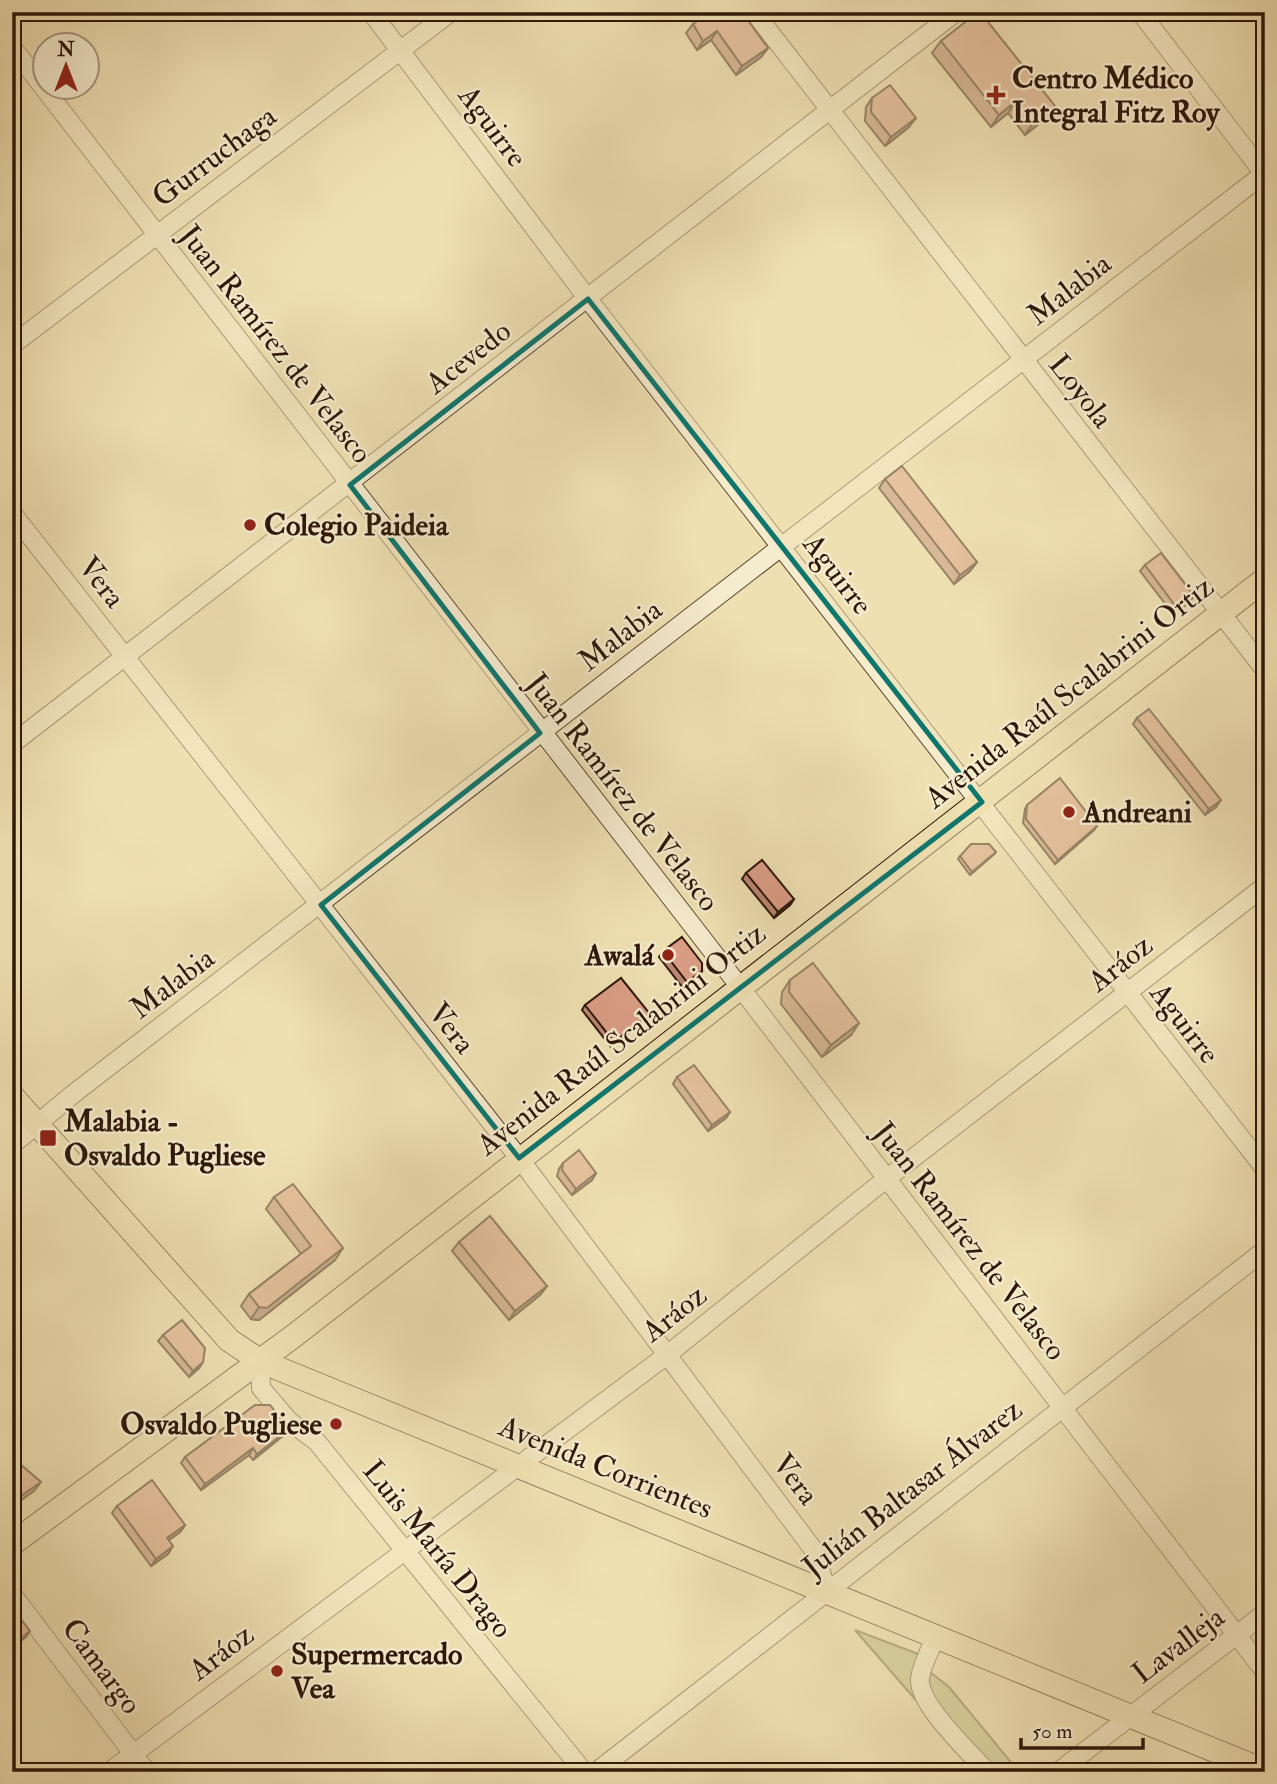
<svg xmlns="http://www.w3.org/2000/svg" width="1277" height="1784" font-family="'IM FELL Double Pica',serif">
<style>
.green{fill:#bfc188;stroke:#766c49;stroke-width:2}
.lines{fill:none;stroke-linecap:round;stroke-linejoin:round}
.minor-casing{stroke:#5e4934;stroke-width:20}
.major-casing{stroke:#2d170a;stroke-width:25}
.minor{stroke:#f5ebcd;stroke-width:18}
.major{stroke:#efe0b2;stroke-width:23}
.wall{fill:#bc8773;stroke:#2d170a;stroke-width:2}
.shaded-wall{fill:#996e5e;stroke:#2d170a;stroke-width:2}
.building{fill:#db9d86;stroke:#2d170a;stroke-width:2}
.marked{fill:none;stroke:#0f766e;stroke-width:5;stroke-linejoin:round}
.poi-dot{fill:#8f2418;stroke:#f5ebcd;stroke-width:2.5}
.labels{text-anchor:middle;stroke-width:5;stroke-linejoin:round;paint-order:stroke}
.poi-label{font-size:30px;font-weight:bold;fill:#2d170a;stroke:#f5ebcd;text-anchor:start}
.street-label{font-size:30px;fill:#2d170a;stroke:#f5ebcd}
</style>
<rect width="100%" height="100%" fill="#efe0b2"/>
<filter id="stains"><feTurbulence type="fractalNoise" baseFrequency=".00286" numOctaves="4"/><feColorMatrix values="0 0 0 0 .2 0 0 0 0 .09 0 0 0 0 .02 0 0 0 .5 -.17"/></filter>
<radialGradient id="worn" r=".72"><stop offset=".6" stop-color="#630" stop-opacity="0"/><stop offset="1" stop-color="#630" stop-opacity=".3"/></radialGradient>
<!-- green -->
<g class="green">
<path d="M855 1630 921 1655 914 1673V1698Z"/>
<path d="M930 1672 949 1687 1019 1772H993C973 1749 921 1704 930 1672Z"/>
</g>
<g class="lines">
<defs>
<g id="minor">
<path d="M371 12 588 299 1265 1169"/>
<path d="M754 12 1265 670"/>
<path d="M1140 12 1265 175"/>
<path d="M12 47 740 987 1265 1672"/>
<path d="M12 345 451 12"/>
<path d="M12 513 519 1158 816 1553 826 1590"/>
<path d="M12 744 956 12"/>
<path d="M12 1145 72 1095 1265 173"/>
<path d="M260 1361 261 1388 289 1421 317 1442 584 1772"/>
<path d="M12 1594 147 1772"/>
<path d="M936 1636C931 1648 922 1664 920 1678 917 1704 970 1752 987 1772"/>
<path d="M109 1772 667 1355 886 1179 1265 886"/>
<path d="M596 1772 1265 1250"/>
<path d="M1058 1772 1265 1613"/>
</g>
<g id="major">
<path d="M12 1096 229 1340 260 1361 1265 1771"/>
<path d="M12 1544 295 1335 1265 579"/>
</g>
</defs>
<!-- minor casing -->
<use href="#minor" class="minor-casing"/>
<!-- major casing -->
<use href="#major" class="major-casing"/>
<!-- minor -->
<use href="#minor" class="minor"/>
<!-- major -->
<use href="#major" class="major"/>
</g>
<!-- wall -->
<g class="wall">
<path d="M693 24 768 48 761 57 736 75 711 40 697 50 686 33Z"/>
<path d="M941 41 1046 118 1025 135 1008 113 991 127 932 53Z"/>
<path d="M872 98 909 127 885 146 865 121 866 107Z"/>
<path d="M885 479 977 562 970 571 954 584 879 488Z"/>
<path d="M1145 565 1190 602 1173 614 1140 571Z"/>
<path d="M1137 718 1216 807 1205 815 1133 724Z"/>
<path d="M1027 805 1094 830 1055 864 1023 823 1025 809Z"/>
<path d="M993 855 970 875 958 859 960 856Z"/>
<path d="M746 873 794 899 790 905 774 918 742 879Z"/>
<path d="M663 951 702 971 697 977 683 988 659 957Z"/>
<path d="M790 980 851 1035 822 1057 781 1004 782 992Z"/>
<path d="M585 1005 650 1014 646 1019 611 1047 582 1010Z"/>
<path d="M677 1077 730 1112 726 1118 708 1131 673 1084Z"/>
<path d="M563 1163 596 1173 592 1180 572 1195 557 1176 559 1169Z"/>
<path d="M274 1197 335 1260 259 1320 251 1319 241 1306 249 1294 301 1254 266 1209Z"/>
<path d="M459 1242 547 1286 540 1295 509 1320 452 1251Z"/>
<path d="M163 1335 203 1362 199 1368 189 1377 158 1341Z"/>
<path d="M289 1429 284 1435 253 1460 249 1455 201 1490 181 1463 185 1457Z"/>
<path d="M117 1506 185 1525 180 1532 169 1540 168 1554 151 1566 112 1513Z"/>
</g>
<!-- shaded-wall -->
<g class="shaded-wall">
<path d="M717 31 711 40 697 50 703 41Z"/>
<path d="M768 48 761 57 736 75 742 66Z"/>
<path d="M1016 101 1008 113 991 127 999 115Z"/>
<path d="M1055 106 1046 118 1025 135 1033 123Z"/>
<path d="M916 118 909 127 885 146 891 137Z"/>
<path d="M977 562 970 571 954 584 960 575Z"/>
<path d="M1194 596 1190 602 1173 614 1177 608Z"/>
<path d="M1221 800 1216 807 1205 815 1209 809Z"/>
<path d="M1097 826 1094 830 1055 864 1058 860Z"/>
<path d="M996 852 993 855 970 875 972 872Z"/>
<path d="M794 899 790 905 774 918 778 912Z"/>
<path d="M702 971 697 977 683 988 687 982Z"/>
<path d="M650 1014 646 1019 611 1047 614 1042Z"/>
<path d="M859 1023 851 1035 822 1057 831 1045Z"/>
<path d="M730 1112 726 1118 708 1131 712 1125Z"/>
<path d="M596 1173 592 1180 572 1195 576 1189Z"/>
<path d="M343 1248 335 1260 259 1320 251 1319 259 1307Z"/>
<path d="M547 1286 540 1295 509 1320 515 1311Z"/>
<path d="M203 1362 199 1368 189 1377 193 1371Z"/>
<path d="M289 1429 284 1435 253 1460 257 1454Z"/>
<path d="M253 1448 249 1455 201 1490 205 1484Z"/>
<path d="M41 1482 34 1491 12 1507V1502Z"/>
<path d="M185 1525 180 1532 162 1545 167 1538Z"/>
<path d="M173 1546 168 1554 151 1566 156 1559Z"/>
<path d="M30 1631 26 1637 12 1648V1645Z"/>
</g>
<!-- building -->
<g class="building">
<path d="M710 12H742L768 48 742 66 717 31 703 41 693 24Z"/>
<path d="M978 12H980L1055 106 1033 123 1016 101 999 115 941 41Z"/>
<path d="M890 85 916 118 891 137 871 112 872 98Z"/>
<path d="M902 466 977 562 960 575 885 479Z"/>
<path d="M1161 553 1194 596 1177 608 1145 565Z"/>
<path d="M1149 709 1221 800 1209 809 1137 718Z"/>
<path d="M1060 778 1097 826 1058 860 1026 819 1027 805Z"/>
<path d="M971 844H989L996 852 972 872 960 856Z"/>
<path d="M762 860 794 899 778 912 746 873Z"/>
<path d="M682 937 702 963V971L687 982 663 951Z"/>
<path d="M813 963 859 1023 831 1045 789 992 790 980Z"/>
<path d="M621 978 650 1014 614 1042 585 1005Z"/>
<path d="M694 1065 730 1112 712 1125 677 1077Z"/>
<path d="M579 1150 596 1173 576 1189 562 1170 563 1163Z"/>
<path d="M293 1184 343 1248 267 1308 259 1307 249 1294 311 1246 274 1197Z"/>
<path d="M490 1216 547 1286 515 1311 459 1242Z"/>
<path d="M182 1320 205 1348 203 1362 193 1371 163 1335Z"/>
<path d="M255 1405H270L289 1429 257 1454 253 1448 205 1484 185 1457Z"/>
<path d="M12 1457 41 1482 12 1502Z"/>
<path d="M152 1480 185 1525 167 1538 173 1546 156 1559 117 1506Z"/>
<path d="M12 1607 30 1631 12 1645Z"/>
</g>
<!-- marked area -->
<path d="M0 0H1277V1784H0ZM588 299 982 802 519 1158 321 905 540 733 350 485Z" fill="#efe0b2" fill-opacity=".55" fill-rule="evenodd"/>
<path class="marked" d="M588 299 982 802 519 1158 321 905 540 733 350 485Z"/>
<!-- markers -->
<g class="poi-dot">
<path d="M992.5 84.5h7v7h7v7h-7v7h-7v-7h-7v-7h7z"/>
<circle cx="250" cy="525" r="7"/>
<circle cx="1069" cy="812" r="7"/>
<circle cx="668" cy="955" r="7"/>
<rect x="39" y="1129" width="18" height="18" rx="3.5"/>
<circle cx="336" cy="1424" r="7"/>
<circle cx="277" cy="1671" r="7"/>
</g>
<g class="labels">
<!-- poi labels -->
<g class="poi-label">
<text x="1012" y="88">Centro Médico<tspan x="1012" dy="34">Integral Fitz Roy</tspan></text>
<text x="264" y="535">Colegio Paideia</text>
<text x="1083" y="822">Andreani</text>
<text x="654" y="965" text-anchor="end">Awalá</text>
<text x="64" y="1131">Malabia -<tspan x="64" dy="34">Osvaldo Pugliese</tspan></text>
<text x="322" y="1434" text-anchor="end">Osvaldo Pugliese</text>
<text x="291" y="1664">Supermercado<tspan x="291" dy="34">Vea</tspan></text>
</g>
<!-- street labels -->
<g class="street-label">
<text transform="translate(493 126) rotate(53)" y="10">Aguirre</text>
<text transform="translate(214 156) rotate(-37)" y="10">Gurruchaga</text>
<text transform="translate(1069 289) rotate(-38)" y="10">Malabia</text>
<text transform="translate(276 344) rotate(52)" y="10">Juan Ramírez de Velasco</text>
<text transform="translate(468 357) rotate(-38)" y="10">Acevedo</text>
<text transform="translate(1081 391) rotate(52)" y="10">Loyola</text>
<text transform="translate(838 574) rotate(52)" y="10">Aguirre</text>
<text transform="translate(102 582) rotate(52)" y="10">Vera</text>
<text transform="translate(620 635) rotate(-38)" y="10">Malabia</text>
<text transform="translate(1069 692) rotate(-38)" y="10">Avenida Raúl Scalabrini Ortiz</text>
<text transform="translate(623 792) rotate(52)" y="10">Juan Ramírez de Velasco</text>
<text transform="translate(1120 963) rotate(-38)" y="10">Aráoz</text>
<text transform="translate(172 983) rotate(-37)" y="10">Malabia</text>
<text transform="translate(1185 1023) rotate(52)" y="10">Aguirre</text>
<text transform="translate(452 1028) rotate(52)" y="10">Vera</text>
<text transform="translate(621 1039) rotate(-38)" y="10">Avenida Raúl Scalabrini Ortiz</text>
<text transform="translate(970 1241) rotate(52)" y="10">Juan Ramírez de Velasco</text>
<text transform="translate(674 1313) rotate(-38)" y="10">Aráoz</text>
<text transform="translate(606 1467) rotate(22)" y="10">Avenida Corrientes</text>
<text transform="translate(796 1479) rotate(53)" y="10">Vera</text>
<text transform="translate(912 1488) rotate(-38)" y="10">Julián Baltasar Álvarez</text>
<text transform="translate(438 1549) rotate(51)" y="10">Luis María Drago</text>
<text transform="translate(1178 1645) rotate(-37)" y="10">Lavalleja</text>
<text transform="translate(221 1652) rotate(-37)" y="10">Aráoz</text>
<text transform="translate(102 1666) rotate(53)" y="10">Camargo</text>
</g>
</g>
<!-- margin -->
<rect width="1277" height="1784" fill="none" stroke="#efe0b2" stroke-width="42"/>
<rect x="14" y="14" width="1249" height="1756" fill="none" stroke="#2d170a" stroke-width="3.5"/>
<rect x="21" y="21" width="1235" height="1742" fill="none" stroke="#2d170a" stroke-width="2"/>
<!-- north arrow -->
<g transform="translate(66 66)"><circle r="33" fill="#f5ebcd" stroke="#a5967f" stroke-width="2"/>
<path d="M0-5L12 26L0 18L-12 26Z" fill="#8f2418"/>
<text y="-10" font-size="19" font-weight="bold" text-anchor="middle" fill="#2d170a">N</text>
</g>
<!-- scale -->
<path d="M1021 1738v10h122v-10" fill="none" stroke="#2d170a" stroke-width="3.5"/>
<text x="1032" y="1738" font-size="21" fill="#2d170a" stroke="#f5ebcd" stroke-width="5" paint-order="stroke">50 m</text>
<rect width="100%" height="100%" filter="url(#stains)"/>
<rect width="100%" height="100%" fill="url(#worn)"/>
</svg>
